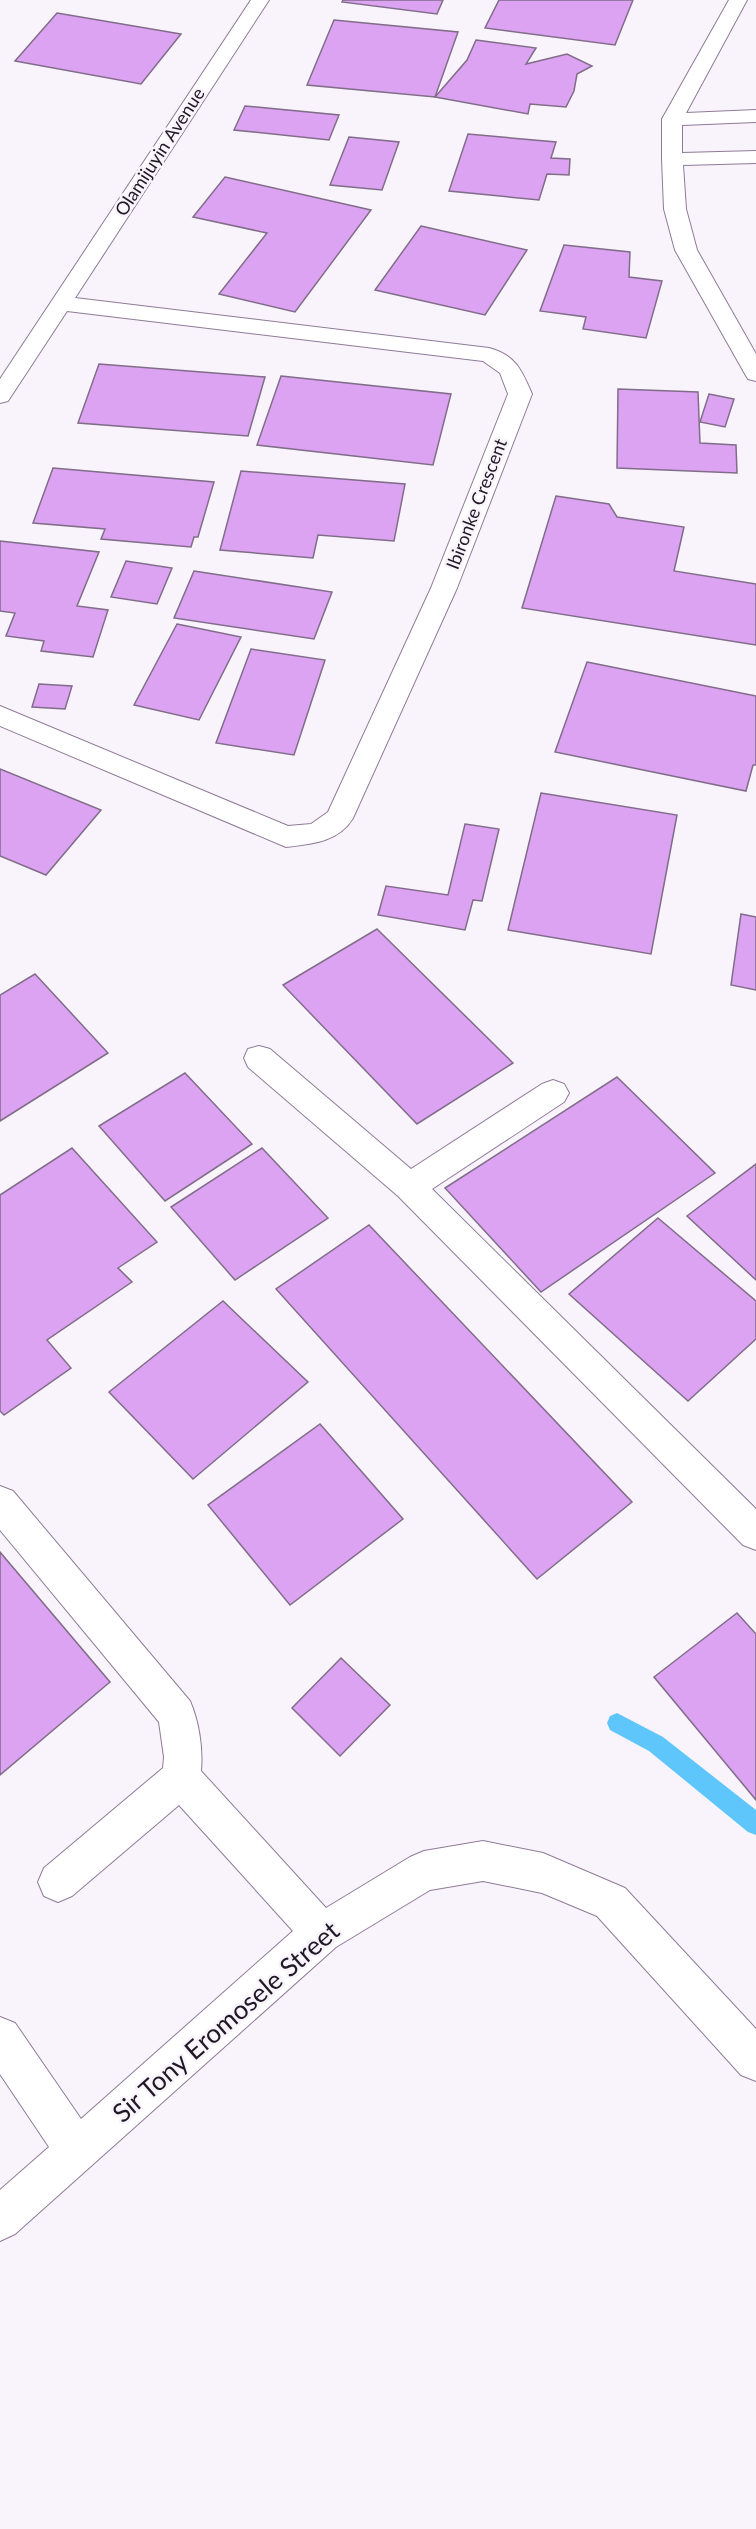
<svg xmlns="http://www.w3.org/2000/svg" width="756" height="2529" font-family="Lato,sans-serif">
<style>
.lines{fill:none;stroke-linecap:round;stroke-linejoin:round}
.stream{fill:#5fc6fb;fill-rule:evenodd}
.building{fill:#dba3f1;stroke:#816d89;stroke-width:1.5}
.minor-casing{stroke:#8f7b98;stroke-width:2}
.minor{fill:#fff;fill-rule:evenodd}
.labels{text-anchor:middle;stroke-width:5;stroke-linejoin:round;paint-order:stroke}
.far-street-label{font-size:18px;fill:#201824;stroke:#f9f4fb}
.near-street-label{font-size:26px;fill:#201824;stroke:#f9f4fb}
</style>
<rect width="100%" height="100%" fill="#f9f4fb"/>
<g class="lines">
<!-- stream -->
<path class="stream" d="M617 1713 663 1737 756 1810V1835L748 1832 649 1751 610 1730 607 1723 610 1716Z"/>
</g>
<!-- building -->
<g class="building">
<path d="M343 0H443L437 14 342 2Z"/>
<path d="M499 0H633L615 45 485 28Z"/>
<path d="M57 13 181 34 141 84 15 61Z"/>
<path d="M334 20 458 32 435 97 307 85Z"/>
<path d="M476 40 536 48 526 64 567 54 592 66 577 74 574 91 566 107 530 104 528 114 435 97 467 60Z"/>
<path d="M245 106 339 115 329 140 234 130Z"/>
<path d="M468 134 556 142 551 158 570 159 569 175 547 174 539 200 449 191Z"/>
<path d="M349 137 399 142 382 190 330 185Z"/>
<path d="M225 177 371 210 295 312 219 294 267 233 193 217Z"/>
<path d="M421 226 527 250 485 315 375 290Z"/>
<path d="M564 245 630 252 629 277 662 281 646 338 583 329 586 317 540 311Z"/>
<path d="M99 364 265 377 248 436 78 423Z"/>
<path d="M281 376 451 394 433 465 257 445Z"/>
<path d="M618 389 698 392 700 443 736 445 737 473 617 468Z"/>
<path d="M709 394 734 399 725 427 700 422Z"/>
<path d="M53 468 214 482 198 537H194L191 547 101 539 105 529 33 523Z"/>
<path d="M241 471 405 484 394 541 318 535 313 558 220 550Z"/>
<path d="M556 496 609 504 617 517 684 527 674 571 756 584V645L522 608Z"/>
<path d="M0 541 99 552 77 606 108 610 93 657 41 651 44 641 6 636 15 613 0 611Z"/>
<path d="M126 561 172 568 157 604 111 597Z"/>
<path d="M194 571 332 592 314 639 174 618Z"/>
<path d="M177 624 241 637 199 720 134 705Z"/>
<path d="M251 649 325 660 294 755 216 743Z"/>
<path d="M587 662 756 696V765H753L746 791 555 752Z"/>
<path d="M39 684 72 686 65 709 32 707Z"/>
<path d="M0 769 101 810 46 875 0 856Z"/>
<path d="M541 793 677 815 651 954 508 930Z"/>
<path d="M465 824 499 829 482 901 473 900 465 930 378 915 386 886 448 895Z"/>
<path d="M741 914 756 917V990L731 985Z"/>
<path d="M377 929 513 1063 417 1124 283 985Z"/>
<path d="M35 974 108 1053 0 1121V995Z"/>
<path d="M185 1073 252 1144 165 1201 99 1126Z"/>
<path d="M617 1077 715 1173 541 1292 445 1188Z"/>
<path d="M72 1148 157 1242 118 1268 132 1282 47 1340 71 1368 4 1415 0 1411V1195Z"/>
<path d="M262 1148 328 1218 235 1280 171 1207Z"/>
<path d="M756 1164V1280L687 1216Z"/>
<path d="M658 1218 756 1301V1339L688 1401 569 1294Z"/>
<path d="M369 1225 632 1502 537 1579 276 1289Z"/>
<path d="M223 1301 308 1382 193 1479 109 1392Z"/>
<path d="M320 1424 403 1519 290 1605 208 1505Z"/>
<path d="M0 1552 110 1682 0 1775Z"/>
<path d="M737 1613 756 1634V1800L654 1677Z"/>
<path d="M341 1658 390 1705 340 1756 292 1708Z"/>
</g>
<g class="lines">
<defs>
<g id="minor">
<path d="M251 0H269L75 298 489 348C516 355 522 371 532 394L457 588 353 818C339 842 311 844 286 847L0 726V706L288 826 311 824 328 812 431 588 508 394 500 373 483 361 67 311 8 401 0 403V379Z"/>
<path d="M729 0H747L686 113 756 110V122L682 125V153L756 151V163L683 165 686 209 697 250 756 354V381L748 379 745 374 675 250 664 209 662 159V119Z"/>
<path d="M259 1046 270 1049 411 1169 542 1084 553 1080 564 1084 569 1093 564 1102 432 1189 756 1509V1550L743 1545 398 1196 248 1067 244 1058 248 1049Z"/>
<path d="M0 1486 13 1491 190 1701C199 1722 203 1748 201 1771L326 1908 410 1857 424 1851 483 1841 543 1853 625 1888 756 2029V2081L741 2075 597 1916 542 1893 483 1881 430 1890 336 1947 15 2234 0 2241V2190L49 2147 0 2074V2017L15 2023 81 2119 293 1931 179 1805 72 1896 58 1902 44 1896 38 1882 44 1868 163 1768 164 1757 159 1722 0 1530Z"/>
</g>
</defs>
<!-- minor casing -->
<use href="#minor" class="minor-casing"/>
<!-- minor -->
<use href="#minor" class="minor"/>
</g>
<g class="labels">
<!-- far-street labels -->
<g class="far-street-label">
<text transform="translate(160 152) rotate(-57)" y="6">Olamijuyin Avenue</text>
<text transform="translate(477 504) rotate(-69)" y="6">Ibironke Crescent</text>
</g>
<!-- near-street labels -->
<g class="near-street-label">
<text transform="translate(226 2022) rotate(-41)" y="9">Sir Tony Eromosele Street</text>
</g>
</g>
</svg>
